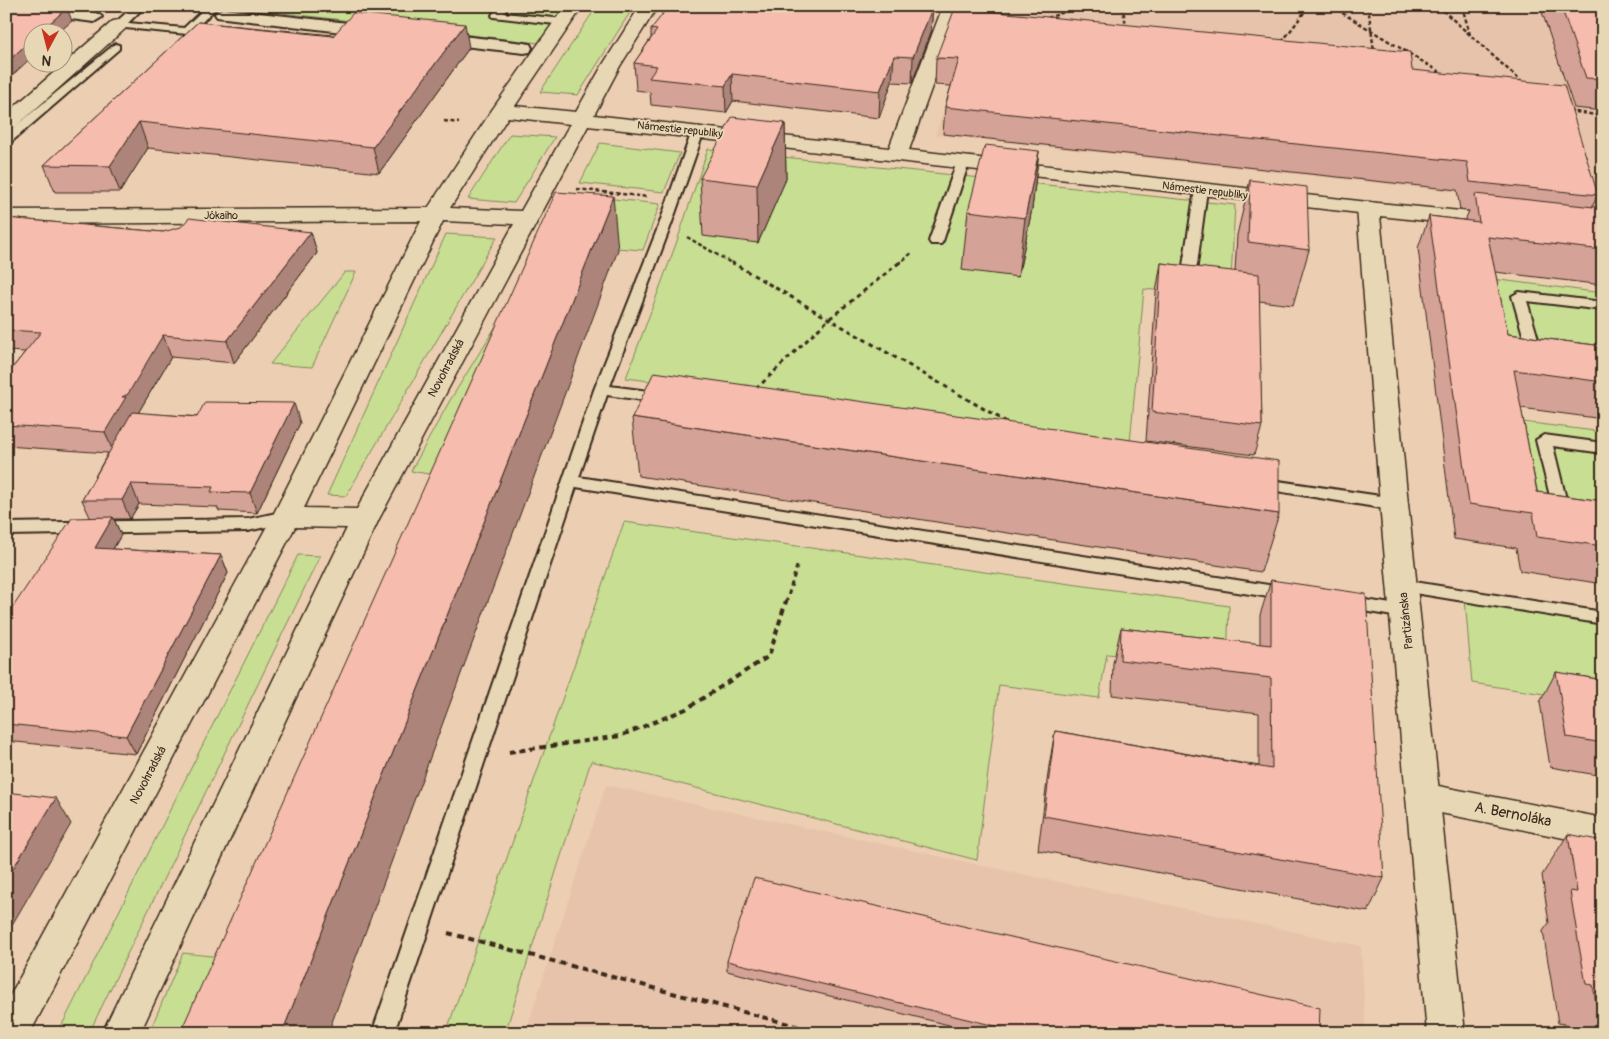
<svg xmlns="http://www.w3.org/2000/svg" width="1609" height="1039" font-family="Pangolin,sans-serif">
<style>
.built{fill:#e8c3ab}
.green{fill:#c7de93;stroke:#818458}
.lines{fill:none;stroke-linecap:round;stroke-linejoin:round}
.service-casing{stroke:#3b2a1e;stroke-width:4}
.pedestrian-casing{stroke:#3b2a1e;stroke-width:4}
.minor-casing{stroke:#3b2a1e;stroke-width:3}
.tertiary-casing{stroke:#3b2a1e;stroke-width:3}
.path-far2{stroke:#3b2a1e;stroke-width:2.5;stroke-dasharray:4 2.5;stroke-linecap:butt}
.path-far1{stroke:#3b2a1e;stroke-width:3;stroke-dasharray:4.5 4;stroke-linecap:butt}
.path{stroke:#3b2a1e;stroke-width:4;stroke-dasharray:6 4.5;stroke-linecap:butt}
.service{fill:#e8d7b4;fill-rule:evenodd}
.pedestrian{fill:#e8d7b4;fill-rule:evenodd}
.minor{fill:#e8d7b4;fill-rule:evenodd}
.tertiary{fill:#e8d7b4;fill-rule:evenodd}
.wall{fill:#d4a296;stroke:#3b2a1e}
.shaded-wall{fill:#ac847a;stroke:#3b2a1e}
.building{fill:#f6bcae;stroke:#3b2a1e}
.labels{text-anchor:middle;stroke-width:4;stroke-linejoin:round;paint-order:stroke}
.far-street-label{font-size:11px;fill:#3b2a1e;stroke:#e8d7b4}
.street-label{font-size:12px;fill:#3b2a1e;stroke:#e8d7b4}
.near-street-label{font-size:15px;fill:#3b2a1e;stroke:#e8d7b4}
</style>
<rect width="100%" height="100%" fill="#eccfb2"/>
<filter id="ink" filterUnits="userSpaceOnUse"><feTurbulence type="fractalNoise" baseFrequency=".02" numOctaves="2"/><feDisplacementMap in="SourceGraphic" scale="10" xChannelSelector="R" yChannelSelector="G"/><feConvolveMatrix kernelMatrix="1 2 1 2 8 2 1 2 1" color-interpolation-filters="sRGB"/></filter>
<g filter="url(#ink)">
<!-- built -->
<g class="built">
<path d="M979 6H1603V208L935 135Z"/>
<path d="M606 785 1361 946 1366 1033H525Z"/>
</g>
<!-- green -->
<g class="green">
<path d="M241 6H498L546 12 551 6H565L539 43 239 8Z"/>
<path d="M597 6H634L578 95 540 92Z"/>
<path d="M510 134 555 137 514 203 468 199Z"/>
<path d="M600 143 680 153 664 192 580 183Z"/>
<path d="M708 149 1235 205 1230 298 1144 289 1130 443 626 378 676 244Z"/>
<path d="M577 195 660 204 643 250 562 244 219 1033H149L183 953 221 957 434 475 411 471 449 402Z"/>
<path d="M446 234 497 237 346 496 327 495Z"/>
<path d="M345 272H356L312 367 270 364Z"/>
<path d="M1492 279 1603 293V374L1510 361Z"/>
<path d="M1523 422 1603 432V527L1543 518Z"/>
<path d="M624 522 1229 606 1227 664 1107 654 1099 698 999 685 977 860 591 761 505 1033H446Z"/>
<path d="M298 555 320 556 89 1033H58Z"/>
<path d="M1465 599 1603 621V703L1472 683Z"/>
</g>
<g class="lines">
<defs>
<g id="service">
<path d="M134 6H145L128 23 184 28 207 6H218L191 33 187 34 115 27V23Z"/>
<path d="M498 6H508L504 13 564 19 569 22 564 25 493 17 492 15Z"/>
<path d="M115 44 119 45V49L10 143 6 144V134Z"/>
<path d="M698 127 704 131 671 225 610 386 664 393 671 398 664 403 607 395 579 477 1288 588 1294 590 1297 594 1294 598 1288 600 576 487 394 1033H372L594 390 659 225 692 131Z"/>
<path d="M963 158 969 162 943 241 941 244H931L929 241 957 162Z"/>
<path d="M1201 186 1207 190 1196 272 1189 276 1182 272 1195 190Z"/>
<path d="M1519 292 1603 302V310L1527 301 1543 356 1536 360 1529 356 1512 296Z"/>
<path d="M1544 435 1603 443V453L1553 446 1567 503 1603 508V520L1554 512 1536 440Z"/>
<path d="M1258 478 1394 498 1400 500 1402 504 1400 508 1394 510 1252 487 1250 483 1252 479Z"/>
<path d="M286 511 292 513 294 517 292 521 248 531 6 535V523L248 519Z"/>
<path d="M1402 580 1603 612V624L1396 590 1393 586 1396 582Z"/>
<path d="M1345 597 1405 606 1411 607 1414 612 1411 617 1405 618 1339 607 1336 603 1339 599Z"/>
</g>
<g id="pedestrian">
<path d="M6 6C22 6 94 6 102 17L94 22 9 11 6 10Z"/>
<path d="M223 9 375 26 381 28 383 31 381 34 375 36 217 17 215 14 217 11Z"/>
<path d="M434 33 524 43 530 44 532 48 530 52 524 53 428 42 426 38 428 34Z"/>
</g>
<g id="minor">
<path d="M565 6H583L515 106 576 112 602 66 640 6H658L620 66 594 115 889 148 943 6H961L909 150 1368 202 1376 203 1379 208 1376 213 1368 214 588 126 379 519 140 1033H102L347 528 295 527 30 1033H6V1003L272 517 421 221 6 224V210L428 208 492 110ZM508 117 570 124 521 211 450 208ZM443 221 514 224 357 509 304 508Z"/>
<path d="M119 20 125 21 128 25 125 29 13 129 6 131V114L113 21Z"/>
<path d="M1423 783 1603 818V846L1411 807 1407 797 1411 787Z"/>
</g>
<path id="tertiary" d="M1368 202 1502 215 1510 217 1513 222 1510 227 1502 229 1380 216 1408 504 1465 1033H1427L1380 504 1357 208 1360 203Z"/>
</defs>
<!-- service casing -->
<use href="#service" class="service-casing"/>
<!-- pedestrian casing -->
<use href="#pedestrian" class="pedestrian-casing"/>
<!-- minor casing -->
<use href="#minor" class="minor-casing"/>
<!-- tertiary casing -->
<use href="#tertiary" class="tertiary-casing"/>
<!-- path-far2 -->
<g class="path-far2">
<path d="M1122 6 1127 29"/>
<path d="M1331 6 1443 74"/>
<path d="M1368 6 1374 51"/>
<path d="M1438 6 1523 83"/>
<path d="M1462 6 1470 35"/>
<path d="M1047 18 1082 6"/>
<path d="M1282 42 1309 6"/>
<path d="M1569 111 1603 116"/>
<path d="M444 121 459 123"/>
<path d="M577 189 648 197"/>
<path d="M687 237 733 264"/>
<path d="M898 264 913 252"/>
</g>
<!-- path-far1 -->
<g class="path-far1">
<path d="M731 262 1010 424"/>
<path d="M756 389 829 319 900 262"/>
<path d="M786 603 798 563"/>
</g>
<!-- path -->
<g class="path">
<path d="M509 752 620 736 686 709 769 656 786 601"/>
<path d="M448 933 822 1033"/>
</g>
<!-- service -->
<use href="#service" class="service"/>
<!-- pedestrian -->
<use href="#pedestrian" class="pedestrian"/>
<!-- minor -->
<use href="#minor" class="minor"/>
<!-- tertiary -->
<use href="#tertiary" class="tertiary"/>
</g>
<!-- wall -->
<g class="wall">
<path d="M64 6H90L87 9Z"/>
<path d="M661 6H933L931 32 912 83 892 82 879 118 733 101 726 113 651 105 650 92 636 90 634 63 651 38V29L662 16Z"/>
<path d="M1540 6H1603V111L1574 108Z"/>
<path d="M198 22 469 48 379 173 148 148 120 192H55L44 165Z"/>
<path d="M936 58 1412 70 1598 195 1592 207 1603 208V285L1495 272 1508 334 1603 346V419L1521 408 1537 492 1603 501V584L1520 571 1516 548 1454 539 1418 248 1429 216 1465 220 1469 211 1460 210 1457 190 943 134 945 107 951 86 935 85Z"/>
<path d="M785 123 786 179 758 243 703 236 700 178Z"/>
<path d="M1039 151 1032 209 1018 277 962 270 968 211Z"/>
<path d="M1250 180 1309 250 1293 305 1259 301 1262 426 1254 455 1146 441 1156 292 1161 263 1235 272 1237 235Z"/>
<path d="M6 218 163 232H311L317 253 234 363 171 357 138 413 300 423 257 513 219 511 217 507 139 504 130 519H114L121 535 113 549 221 555 228 573 136 754 6 741V607H13L90 517 82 500 108 453 6 446V376L25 352 6 351Z"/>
<path d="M632 418 1279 514 1261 572 638 476Z"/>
<path d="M1271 580 1384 878 1368 912 1038 850 1049 766 1055 731 1259 766V713L1112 695 1113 663 1121 628 1260 644V615Z"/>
<path d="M1556 672 1603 680V776L1550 767 1540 702Z"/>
<path d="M1568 834 1603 1033H1565L1564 1024 1558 1023 1543 931 1549 923 1542 875Z"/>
<path d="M727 961 1319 1033H982L727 971Z"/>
</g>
<!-- shaded-wall -->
<g class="shaded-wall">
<path d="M933 6 931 32 912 83 913 57Z"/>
<path d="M67 8 72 21 59 32H40Z"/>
<path d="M465 24 469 48 379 173 373 147Z"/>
<path d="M32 39V57L6 81V63Z"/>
<path d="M894 56 892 82 879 118 880 91Z"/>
<path d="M732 74 733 101 726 113 725 86Z"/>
<path d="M139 122 148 148 120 192 110 166Z"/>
<path d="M785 123 786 179 758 243 757 185Z"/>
<path d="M1039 151 1032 209 1018 277 1025 218Z"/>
<path d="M613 196 618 250 328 1033H282Z"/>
<path d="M311 232 317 253 234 363 227 341Z"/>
<path d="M163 335 171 357 114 454 105 432 122 397Z"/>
<path d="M294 403 300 423 257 513 250 493Z"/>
<path d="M131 484 139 504 130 519 122 500Z"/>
<path d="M113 517 121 535 103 566 95 548Z"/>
<path d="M221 555 228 573 136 754 126 736Z"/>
<path d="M56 798 71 824 6 935V880Z"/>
</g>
<!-- building -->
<g class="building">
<path d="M6 6H52L67 8 40 32H32V39L6 63Z"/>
<path d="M668 6H933L913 57 894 56 880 91 732 74 725 86 649 78 657 66 634 63 657 30 651 29 669 6Z"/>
<path d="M1561 6H1603V79L1586 78Z"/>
<path d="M955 8 1410 52 1412 70 1564 85 1598 195 1470 182 1467 162 945 107 959 59 936 58Z"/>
<path d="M353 13 465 24 373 147 139 122 110 166 44 165 198 22 333 36Z"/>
<path d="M732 117 785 123 757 185 700 178Z"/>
<path d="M985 145 1039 151 1025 218 968 211Z"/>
<path d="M1250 180 1307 187 1309 250 1248 242Z"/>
<path d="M556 192 613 196 282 1033H180Z"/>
<path d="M1475 194 1603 208V250L1488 237 1508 334 1603 346V382L1514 370 1537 492 1603 501V546L1537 537 1533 513 1469 504 1429 216 1479 222Z"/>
<path d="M6 218 163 232 181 227 189 218 311 232 227 341 163 335 128 394 122 397H126L105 432 6 425V376L41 332 6 330Z"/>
<path d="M1161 263 1259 274 1262 426 1152 412Z"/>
<path d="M654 372 1279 461V514L632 418Z"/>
<path d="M205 402 294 403 250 493 211 492 213 487 131 484 122 500H82L132 412 197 417Z"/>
<path d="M113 517 95 548 221 555 126 736 6 724V607H13L72 518Z"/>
<path d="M1271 580 1366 594 1384 878 1044 816 1055 731 1272 769 1271 678 1120 660 1121 628 1271 645Z"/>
<path d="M1556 672 1603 680V743L1567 737Z"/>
<path d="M6 792 56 798 6 880Z"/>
<path d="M1568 834 1603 841V1033H1601L1593 985 1586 984 1579 946 1570 891 1577 892Z"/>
<path d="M754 878 1320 1008 1319 1033H1007L1008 1029 727 961Z"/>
</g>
</g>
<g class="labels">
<!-- far-street labels -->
<g class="far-street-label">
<text transform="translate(680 129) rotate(6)" y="4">Námestie republiky</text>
<text transform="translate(1205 190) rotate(7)" y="4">Námestie republiky</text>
<text x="221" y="219">Jókaiho</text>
</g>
<!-- street labels -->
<g class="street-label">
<text transform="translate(446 368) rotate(-62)" y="4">Novohradská</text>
<text transform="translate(1406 621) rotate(-96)" y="4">Partizánska</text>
<text transform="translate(148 775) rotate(-62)" y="4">Novohradská</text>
</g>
<!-- near-street labels -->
<g class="near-street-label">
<text transform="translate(1513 814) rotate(11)" y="5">A. Bernoláka</text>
</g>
</g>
<!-- margin -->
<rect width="1609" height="1039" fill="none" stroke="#e8d7b4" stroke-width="25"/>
<rect x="12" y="12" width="1584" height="1014" fill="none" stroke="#3b2a1e" stroke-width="2" filter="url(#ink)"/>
<!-- north arrow -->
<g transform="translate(48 48) rotate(187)"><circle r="24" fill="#e8d7b4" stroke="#a39278"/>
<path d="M0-4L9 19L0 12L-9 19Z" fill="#c8321e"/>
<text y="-8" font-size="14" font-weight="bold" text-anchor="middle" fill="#3b2a1e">N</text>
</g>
</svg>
